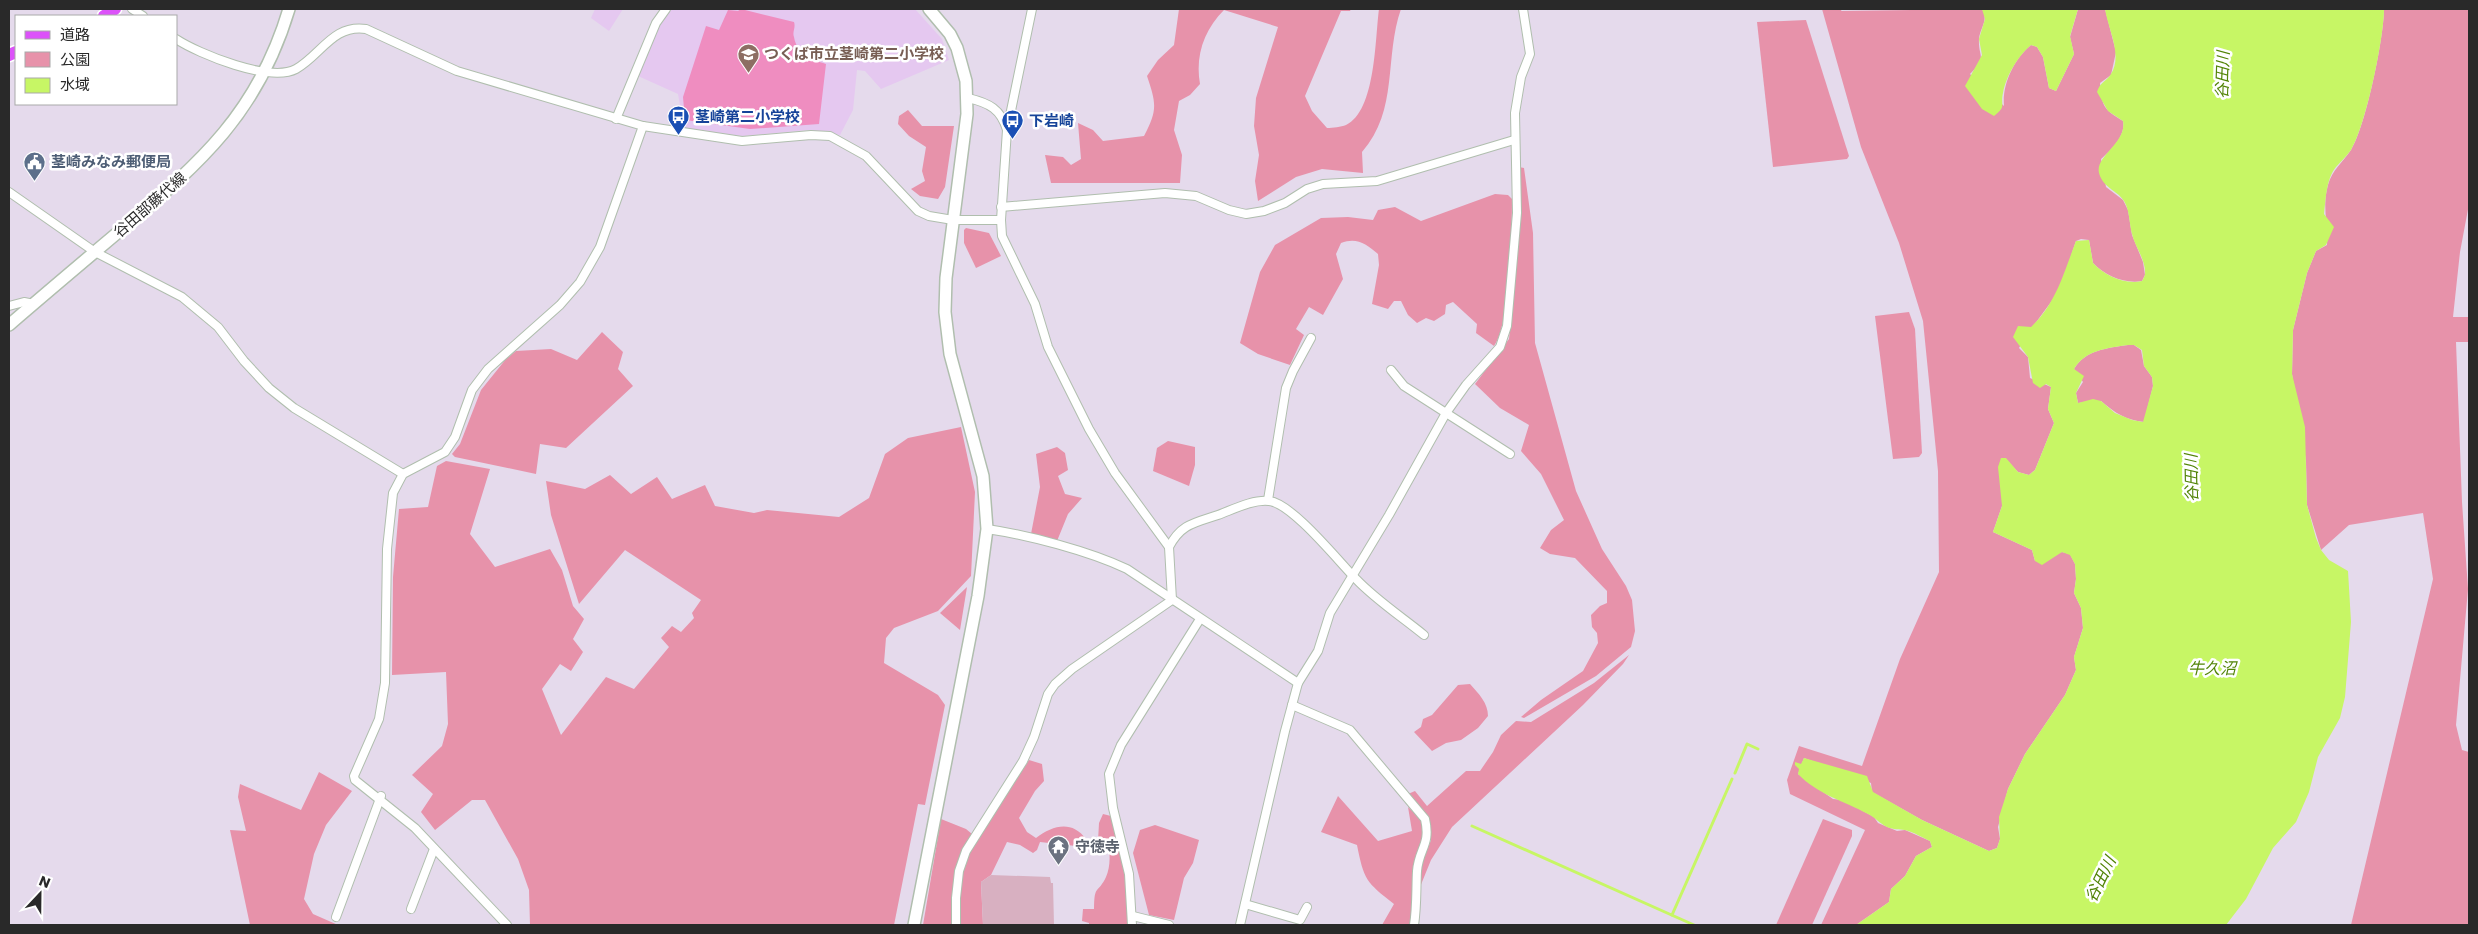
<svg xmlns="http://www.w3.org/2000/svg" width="2478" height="934" font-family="Poppins,'Noto Sans JP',sans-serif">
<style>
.education{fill:#e5c8f0}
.green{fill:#e792aa}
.cemetery{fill:#d8b0c1}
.pitch{fill:#ef8dc0}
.water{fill:#c7f665;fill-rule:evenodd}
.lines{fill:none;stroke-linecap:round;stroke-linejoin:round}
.stream{stroke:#c7f665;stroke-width:3}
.street-casing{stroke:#b0beae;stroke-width:10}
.secondary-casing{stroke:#b0beae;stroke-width:14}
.primary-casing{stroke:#fff;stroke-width:15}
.street{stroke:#fff;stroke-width:8}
.secondary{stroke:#fff;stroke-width:11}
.primary{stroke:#dc52f9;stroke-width:12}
.labels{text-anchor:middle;stroke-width:5;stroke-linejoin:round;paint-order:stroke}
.education-label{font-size:15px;font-weight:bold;fill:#785e54;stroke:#fff;text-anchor:start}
.transit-label{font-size:15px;font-weight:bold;fill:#164399;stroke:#fff;text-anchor:start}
.service-label{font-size:15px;font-weight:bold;fill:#4e5e75;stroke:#fff;text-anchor:start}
.street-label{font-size:15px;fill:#292929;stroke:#fff}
.worship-label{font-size:15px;font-weight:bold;fill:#5b616d;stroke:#fff;text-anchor:start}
.water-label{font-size:16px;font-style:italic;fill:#528407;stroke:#fff}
</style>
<rect width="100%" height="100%" fill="#e5daec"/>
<!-- education -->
<g class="education">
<path d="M595 9H623L609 31 591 18Z"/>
<path d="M670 9H915L942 39 949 60 881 89 865 71 857 70 853 110 840 135 808 130 742 136 684 128 678 94 638 76 660 25Z"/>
</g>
<!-- green -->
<g class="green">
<path d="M1179 9H1351L1350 11H1341L1305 96 1312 111 1327 128C1333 128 1341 127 1346 125 1376 111 1375 38 1379 9H1401C1384 57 1399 110 1362 152L1363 173 1322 169 1296 177 1258 201 1255 181 1259 155 1254 126 1256 98 1278 27 1224 10C1204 30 1195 56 1200 84L1190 95 1179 101 1174 130 1182 155 1180 183H1051L1045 155 1063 157 1071 165 1081 159 1078 123 1093 130 1103 141 1144 136C1158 110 1156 103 1147 76L1158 60 1174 45Z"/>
<path d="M1822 9H1842L1841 11 1982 9C1989 20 1980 28 1979 39 1978 58 1988 56 1970 74L2004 106C2002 84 2014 59 2031 45L2037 47 2043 57 2049 88 2056 91 2074 54 2070 37 2078 9H2105L2116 52 2111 75 2100 83C2102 106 2103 109 2123 121 2126 136 2111 150 2101 159L2106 187 2123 200 2128 210 2132 235 2143 262 2145 275 2142 281C2125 284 2105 276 2093 263L2089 240 2081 239 2076 241C2071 255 2064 282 2057 293 2045 312 2030 328 2019 348L2028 357 2030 378 2051 387 2048 409 2054 423 2035 470 2029 475 2018 472 2006 459 2002 506 1993 532 2032 550 2035 561 2062 552 2070 554 2075 564 2076 579 2074 593 2081 608 2083 628 2074 657 2076 670 2065 695 2025 754 2008 789 1998 827 2000 839 1997 848 1989 851 1922 820 1872 792 1871 783 1804 758 1798 774 1833 799 1843 800 1874 817 1878 823 1897 831 1905 830 1930 841 1932 847 1916 856 1905 876 1891 889 1889 902 1856 925H1821L1865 830 1790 794 1787 780 1799 746 1862 766 1900 659 1939 572 1938 471 1923 321 1899 243 1861 147Z"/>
<path d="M2384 9H2469V204L2460 252 2453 317H2469V342H2456L2462 502 2468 589 2456 725 2462 750 2469 752V925H2351L2433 579 2423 513 2349 525 2321 550 2307 505 2306 461 2292 374 2293 330 2307 273 2316 251 2327 245C2328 224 2322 205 2328 185 2332 170 2343 162 2351 150 2366 126 2384 37 2384 9Z"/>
<path d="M1806 20 1849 156 1847 159 1773 167 1757 22Z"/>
<path d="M908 110 922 126H954L945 187 938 199 920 196 911 189 925 181 922 171 926 147 909 136 898 124 899 116Z"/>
<path d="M1519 167 1524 168 1533 233 1535 343 1576 491 1602 549 1626 586 1632 600 1635 631 1631 647 1596 676 1524 718 1521 717 1541 700 1583 671 1598 643 1597 633 1592 627 1591 615 1600 606 1607 603V591L1575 558 1550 554 1540 548 1551 530 1564 520 1541 474 1521 451 1529 425 1500 408 1475 384 1509 339 1517 261Z"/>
<path d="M1495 194 1508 195 1512 199C1512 228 1510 326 1494 346L1476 333 1477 324 1453 302 1446 305 1445 314 1434 321 1426 318 1417 323 1408 315 1401 301H1394L1388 309 1372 304 1379 265 1378 254C1366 244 1357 237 1341 243L1336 254 1343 279 1323 315 1309 307 1296 329 1304 335 1290 365 1258 354 1240 343 1260 272 1275 245 1321 218 1348 217 1373 220 1378 210 1395 207 1421 221Z"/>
<path d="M966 228 989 233 1001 256 976 268 964 243V230Z"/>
<path d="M1909 312 1915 329 1922 453 1919 457 1893 459 1875 316Z"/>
<path d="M602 332 623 352 618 369 633 386 566 448 540 444 536 474 455 457 452 454 460 444 481 390 506 359 516 351 551 349 577 360Z"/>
<path d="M2128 345H2134L2141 350 2144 366 2152 377 2153 386 2144 422C2126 420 2115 413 2101 401L2078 403 2076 393 2083 382 2074 369C2085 350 2108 348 2128 345Z"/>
<path d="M961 427 975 492 971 576 938 611 894 628 886 638 884 663 938 695 945 705 925 805 918 804 894 925H530L529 890 518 859 485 800H472L435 830 421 812 433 794 412 775 442 746 448 724 446 672 392 675 393 577 399 509 428 507 437 466 446 461 490 469 470 534 495 567 550 549 562 570 573 606 584 619 573 639 583 652 571 671 560 664 542 689 561 735 606 677 634 689 669 647 661 638 672 626 681 632 694 618 692 613 701 600 625 550 579 604 551 515 546 481 585 489 610 475 631 494 657 477 672 499 705 485 715 506 754 513 767 510 839 517 869 498 885 454 908 438Z"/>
<path d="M1168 441 1195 447V465L1189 486 1153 471 1157 448Z"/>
<path d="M1057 447 1065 453 1068 470 1058 476 1065 494 1082 498 1068 514 1057 541 1031 534 1040 487 1036 454Z"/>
<path d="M967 587 960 630 940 613Z"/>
<path d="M1629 655 1623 664 1583 705 1452 827 1431 860 1420 887 1419 871 1431 840V828L1427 816 1408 794 1415 791 1427 806 1466 771H1480L1493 752 1501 735 1516 721 1531 722 1594 683Z"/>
<path d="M1470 684C1479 694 1488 703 1488 716L1478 728 1461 740 1446 743 1432 751 1414 732 1421 727 1423 719 1432 715 1458 685Z"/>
<path d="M1029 760 1042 764 1044 781 1035 791 1019 818 1027 832 1036 838C1053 825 1072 820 1086 839L1085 847 1040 842 1037 850 1033 853 1020 845 1007 842 991 875 981 882 983 925H959C960 907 959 889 963 872 974 831 1007 795 1029 760Z"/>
<path d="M319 772 352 791 326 825 314 854 304 899 313 914 338 925H250L230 830 246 831 238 797 240 784 301 810Z"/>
<path d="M1338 796 1378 841 1412 831 1408 807 1422 820C1427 839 1416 852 1414 870 1411 888 1413 907 1410 925H1382L1394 904C1366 882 1364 880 1357 845L1321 832Z"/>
<path d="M1103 814 1111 816 1125 875 1128 925H1089V923L1082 921 1083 909H1094C1094 884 1098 894 1106 877 1111 866 1110 852 1108 841H1098L1099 823Z"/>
<path d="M941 819 966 829 972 834 954 877 951 925H923Z"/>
<path d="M1823 819 1852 830V836L1812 925H1776Z"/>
<path d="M1155 825 1199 840 1193 863 1184 878 1174 920 1149 915 1133 853 1140 830Z"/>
</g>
<!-- cemetery -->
<path class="cemetery" d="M991 875 1050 877 1051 883H1053L1054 925H983L981 882Z"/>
<!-- pitch -->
<path class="pitch" d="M741 9 794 22C796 28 792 32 794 37 797 55 811 59 826 64L819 124 750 129 685 120 683 97 706 26 719 30 728 10 738 11Z"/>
<!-- water -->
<g class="water">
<path d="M1982 9H2078L2070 36 2074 54 2056 91 2049 88 2043 57 2037 47 2031 45C2018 56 2006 76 2003 93 2000 106 2007 106 1994 116L1982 109 1965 86 1982 55 1979 39 1985 19Z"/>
<path d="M2105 9H2384C2384 38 2366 125 2351 150 2347 156 2341 161 2336 167 2326 179 2326 199 2324 214L2334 227 2326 245 2316 251 2307 273 2293 330 2292 374 2305 427 2307 505 2316 538 2321 550 2329 560 2348 571 2351 622 2345 697 2340 718 2318 757 2309 792 2296 822 2273 848 2246 899 2226 925H1856L1889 902 1891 889 1905 876 1916 856 1932 847 1930 841C1923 838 1914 832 1905 830 1899 829 1894 830 1887 827 1879 823 1876 818 1868 814 1844 801 1817 794 1798 774L1799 769 1795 765V762L1801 764 1804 758 1867 776 1873 792 1922 820 1989 851 1997 848 2000 839 1999 817 2008 789 2025 754 2065 695 2076 670 2074 657 2083 628 2081 608 2074 593 2076 579 2075 564 2070 555 2062 552 2042 565 2035 561 2032 550 1993 532 2002 506 1998 467 2001 458H2006L2018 472 2029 475 2035 470 2054 423 2048 409 2051 387 2046 384 2040 388 2033 383 2028 357 2013 337 2018 326 2031 327C2056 304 2064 272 2076 241L2089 240 2093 263C2105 276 2125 285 2142 281 2143 280 2145 275 2145 274 2146 260 2135 247 2132 234 2129 223 2130 211 2124 201 2117 190 2103 188 2099 173 2095 156 2127 143 2123 121L2108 111 2097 92C2100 82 2106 82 2111 74 2123 55 2108 29 2105 9ZM2128 345H2134L2142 350 2144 366 2152 377 2153 386 2143 422 2132 420 2115 413 2101 401 2093 399 2078 403 2076 393 2084 376 2074 369C2085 350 2108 348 2128 345Z"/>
</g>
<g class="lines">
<!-- stream -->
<g class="stream">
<path d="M1735 773 1747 744 1758 749"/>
<path d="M1472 826 1694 925"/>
<path d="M1672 915 1732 779"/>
</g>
<defs>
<g id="street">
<path d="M132 9 143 16"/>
<path d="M176 39C199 54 270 83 296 69 321 55 333 24 366 29L457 71 643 126 742 141 811 135 830 136 866 156 918 211 929 216 953 220H1001"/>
<path d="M616 119 656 23 666 9"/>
<path d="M1007 130 1032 9"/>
<path d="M9 192 95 252 182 297 218 327 244 361 269 388 294 408 403 474"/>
<path d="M1001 207 1165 193 1196 196 1229 210 1246 214 1264 211 1285 203 1307 189 1323 184 1377 181 1514 140"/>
<path d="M9 306 24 302 34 304"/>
<path d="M1391 370 1404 386 1510 454"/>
<path d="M1268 500 1286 388 1293 371 1311 338"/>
<path d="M987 529C1028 535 1089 551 1127 569L1298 683"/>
<path d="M1169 547C1181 524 1194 523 1218 515 1232 510 1253 499 1269 501 1292 503 1339 562 1356 579 1376 600 1402 617 1424 635"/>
<path d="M1292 705 1350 730 1425 819C1431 845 1419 848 1417 871 1416 889 1417 907 1414 925"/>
<path d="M1245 904 1300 920 1307 907"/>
<path d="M411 909 434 849"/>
<path d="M1133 916 1169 925"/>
<path d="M336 917 381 796"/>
<path d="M507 925 415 828 355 780 354 776 379 719 385 683 387 549 393 493 403 474 445 452 455 437 472 390 488 369 560 305 580 282 600 247 643 126"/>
<path d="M956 925V898L959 871 966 851 1023 761 1034 737 1048 694 1055 684 1072 669 1172 600 1169 547 1115 473 1089 429 1048 347 1035 304 1002 236 1001 220 1007 130C1001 109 989 103 968 98"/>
<path d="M1132 925 1129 874 1113 808 1109 774 1121 745 1200 619"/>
<path d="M1240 925 1285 731 1298 683 1318 651 1330 613 1389 515 1446 413 1466 385 1500 347 1507 326 1517 213 1515 113 1521 77 1530 54 1523 9"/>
</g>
<g id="secondary">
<path d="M9 325C46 293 84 261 122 229 201 162 258 113 289 9"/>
<path d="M914 925 978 596 987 529 983 476 950 354 945 312 946 278 967 114 966 81 957 48 950 34 929 9"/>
</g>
<g id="primary">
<path d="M104 16 115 9"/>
<path d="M9 55 16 52"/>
</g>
</defs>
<!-- street casing -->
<use href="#street" class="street-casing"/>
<!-- secondary casing -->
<use href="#secondary" class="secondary-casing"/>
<!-- primary casing -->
<use href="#primary" class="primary-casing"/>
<!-- street -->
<use href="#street" class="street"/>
<!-- secondary -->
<use href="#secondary" class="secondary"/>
<!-- primary -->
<use href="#primary" class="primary"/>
</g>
<!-- icons -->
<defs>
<symbol id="school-pin" viewBox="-11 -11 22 30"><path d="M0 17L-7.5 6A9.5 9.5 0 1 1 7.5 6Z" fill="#8d6e63" stroke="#fff"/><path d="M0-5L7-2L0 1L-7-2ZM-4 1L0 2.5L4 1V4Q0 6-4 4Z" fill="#fff"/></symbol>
<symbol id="bus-pin" viewBox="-11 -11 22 30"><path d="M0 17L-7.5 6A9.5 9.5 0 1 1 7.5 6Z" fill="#1a4fb4" stroke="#fff"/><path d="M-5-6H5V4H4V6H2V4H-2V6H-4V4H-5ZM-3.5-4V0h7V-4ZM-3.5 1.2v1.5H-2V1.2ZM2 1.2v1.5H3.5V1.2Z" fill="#fff"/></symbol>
<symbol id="civic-pin" viewBox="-11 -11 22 30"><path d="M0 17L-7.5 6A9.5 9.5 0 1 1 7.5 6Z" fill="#5c6f8a" stroke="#fff"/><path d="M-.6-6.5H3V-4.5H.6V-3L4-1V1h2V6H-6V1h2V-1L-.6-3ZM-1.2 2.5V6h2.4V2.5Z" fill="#fff"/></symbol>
<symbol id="temple-pin" viewBox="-11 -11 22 30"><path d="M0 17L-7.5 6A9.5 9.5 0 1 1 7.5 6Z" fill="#6b7280" stroke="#fff"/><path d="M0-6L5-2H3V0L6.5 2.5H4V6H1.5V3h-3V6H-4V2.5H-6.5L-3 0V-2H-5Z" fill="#fff"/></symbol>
</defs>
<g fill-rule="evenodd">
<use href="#school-pin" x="736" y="42" width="25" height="34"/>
<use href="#bus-pin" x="666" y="104" width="25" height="34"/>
<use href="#bus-pin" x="1000" y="108" width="25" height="34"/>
<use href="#civic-pin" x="22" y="150" width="25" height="34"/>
<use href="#temple-pin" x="1046" y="834" width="25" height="34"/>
</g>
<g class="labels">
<!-- education labels -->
<g class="education-label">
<text x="764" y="59">つくば市立茎崎第二小学校</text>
</g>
<!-- transit labels -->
<g class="transit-label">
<text x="695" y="122">茎崎第二小学校</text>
<text x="1029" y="126">下岩崎</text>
</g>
<!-- service labels -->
<g class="service-label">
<text x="51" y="167">茎崎みなみ郵便局</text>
</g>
<!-- street labels -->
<g class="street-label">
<text transform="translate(150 205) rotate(-41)" y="5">谷田部藤代線</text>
</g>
<!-- worship labels -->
<g class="worship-label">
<text x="1075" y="852">守徳寺</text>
</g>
<!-- water labels -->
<g class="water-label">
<text transform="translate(2222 75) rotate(-88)" y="6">谷田川</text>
<text transform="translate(2191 478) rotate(-91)" y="6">谷田川</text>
<text x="2212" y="674">牛久沼</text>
<text transform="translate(2100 879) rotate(-64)" y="6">谷田川</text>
</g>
</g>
<!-- border -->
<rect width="2478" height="934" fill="none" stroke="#292929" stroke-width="20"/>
<!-- legend -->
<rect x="15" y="15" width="162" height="90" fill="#ffffff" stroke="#a9a9a9"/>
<rect x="25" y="31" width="25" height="8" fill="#dc52f9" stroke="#a9a9a9"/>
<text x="60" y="40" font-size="15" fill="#292929">道路</text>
<rect x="25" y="52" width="25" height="15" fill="#e792aa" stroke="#a9a9a9"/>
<text x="60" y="65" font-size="15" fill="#292929">公園</text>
<rect x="25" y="78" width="25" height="15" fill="#c7f665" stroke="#a9a9a9"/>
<text x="60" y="90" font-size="15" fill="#292929">水域</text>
<!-- north arrow -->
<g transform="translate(40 894) rotate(22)" stroke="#ffffff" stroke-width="4" paint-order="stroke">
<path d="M0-4L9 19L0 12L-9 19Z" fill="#292929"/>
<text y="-8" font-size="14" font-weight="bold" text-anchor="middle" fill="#292929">N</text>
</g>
</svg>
